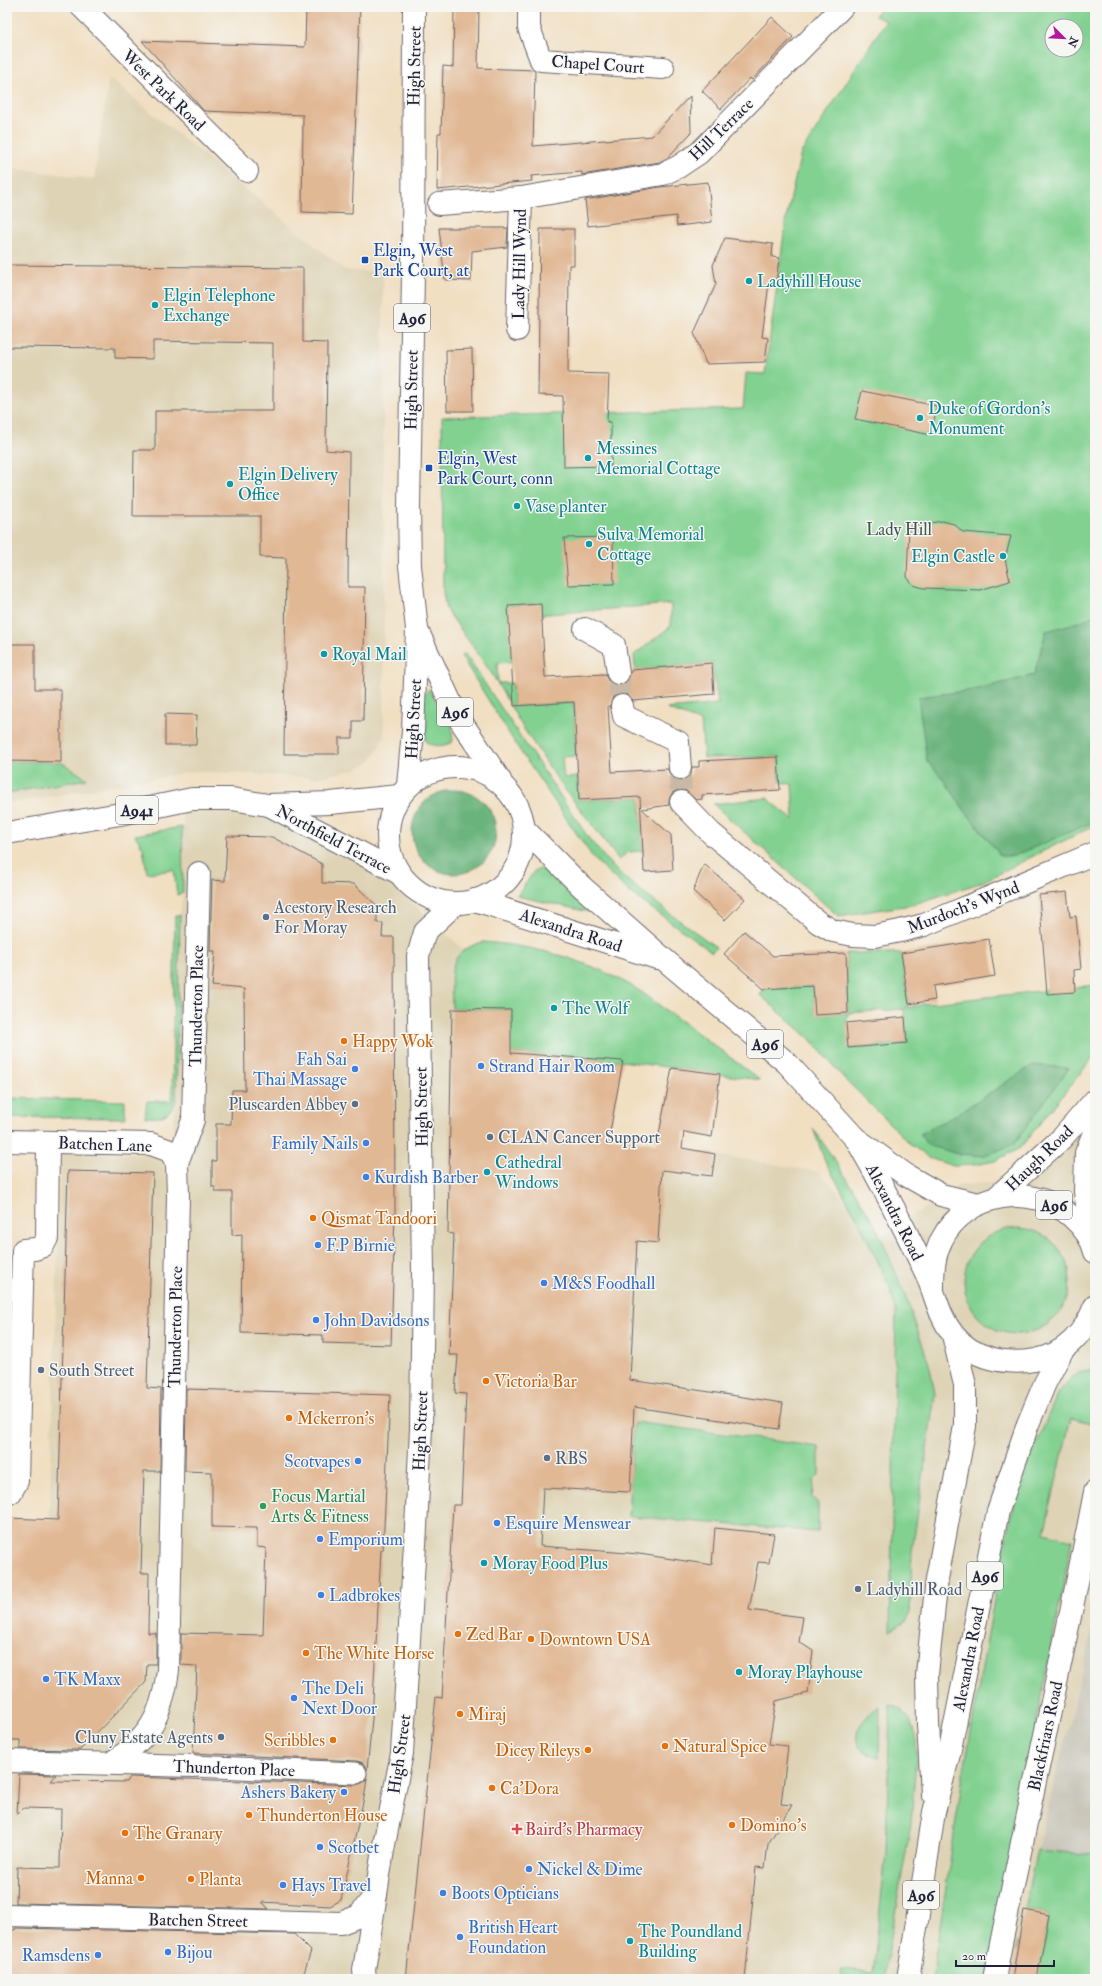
<svg xmlns="http://www.w3.org/2000/svg" width="1102" height="1986" font-family="'IM FELL Double Pica',serif">
<style>
.built{fill:#ded3b5}
.industrial{fill:#c8c4b8}
.green{fill:#82d191;stroke:#527a66;fill-rule:evenodd}
.forest{fill:#69b37b;stroke:#466a5b}
.building{fill:#e1b894}
.lines{fill:none;stroke-linecap:round;stroke-linejoin:round}
.minor-tunnel{stroke:#c8b9a7;stroke-width:22;stroke-dasharray:22 11;stroke-linecap:butt}
.pedestrian-casing{stroke:#6a646a;stroke-width:23}
.minor-casing{stroke:#6a646a;stroke-width:24}
.primary-casing{stroke:#6a646a;stroke-width:24}
.trunk-casing{stroke:#6a646a;stroke-width:24}
.pedestrian{stroke:#fff;stroke-width:21}
.minor{stroke:#fff;stroke-width:22}
.primary{stroke:#fff;stroke-width:22}
.trunk{stroke:#fff;stroke-width:22}
.transit-dot{fill:#1a4fb4;stroke:#f6f6f2;stroke-width:1.5}
.culture-dot{fill:#0f9aa8;stroke:#f6f6f2;stroke-width:1.5}
.service-dot{fill:#5c6f8a;stroke:#f6f6f2;stroke-width:1.5}
.food-dot{fill:#e8710a;stroke:#f6f6f2;stroke-width:1.5}
.shop-dot{fill:#3f7fe0;stroke:#f6f6f2;stroke-width:1.5}
.leisure-dot{fill:#2e9e5b;stroke:#f6f6f2;stroke-width:1.5}
.health-dot{fill:#e0444e;stroke:#f6f6f2;stroke-width:1.5}
.labels{text-anchor:middle;stroke-width:3;stroke-linejoin:round;paint-order:stroke}
.shield{fill:#f6f6f2;stroke:#626272;stroke-width:1}
.shield-label{font-size:16px;font-weight:bold;fill:#22223b}
.street-label{font-size:17px;fill:#22223b;stroke:#f6f6f2}
.transit-label{font-size:17px;fill:#164399;stroke:#f6f6f2;text-anchor:start}
.culture-label{font-size:17px;fill:#0d838f;stroke:#f6f6f2;text-anchor:start}
.park-label{font-size:17px;fill:#3f5755;stroke:#f6f6f2}
.service-label{font-size:17px;fill:#4e5e75;stroke:#f6f6f2;text-anchor:start}
.food-label{font-size:17px;fill:#c56008;stroke:#f6f6f2;text-anchor:start}
.shop-label{font-size:17px;fill:#366cbe;stroke:#f6f6f2;text-anchor:start}
.leisure-label{font-size:17px;fill:#27864d;stroke:#f6f6f2;text-anchor:start}
.health-label{font-size:17px;fill:#be3a42;stroke:#f6f6f2;text-anchor:start}
</style>
<rect width="100%" height="100%" fill="#f6f6f2"/>
<filter id="ink" filterUnits="userSpaceOnUse"><feTurbulence type="fractalNoise" baseFrequency=".025" numOctaves="2"/><feDisplacementMap in="SourceGraphic" scale="8" xChannelSelector="R" yChannelSelector="G"/><feConvolveMatrix kernelMatrix="1 2 1 2 8 2 1 2 1" color-interpolation-filters="sRGB"/></filter>
<filter id="wash" filterUnits="userSpaceOnUse"><feTurbulence type="fractalNoise" baseFrequency=".012" numOctaves="4" result="noise"/><feDisplacementMap in="SourceGraphic" scale="16" xChannelSelector="R" yChannelSelector="G"/><feGaussianBlur stdDeviation="0.9" result="paint"/><feColorMatrix in="noise" values="0 0 0 0 0 0 0 0 0 0 0 0 0 0 0 0 0 1.4 0 .05"/><feComposite in="paint" operator="in"/></filter>
<g filter="url(#wash)">
<rect width="100%" height="100%" fill="#f1dfc2"/>
<!-- built -->
<g class="built">
<path d="M109 78 345 270 383 273 384 738 371 761 357 769 317 778 196 771 7 804V167L94 179Z"/>
<path d="M183 811 252 812 278 818 376 870 463 949 458 955 511 1010 616 1099 610 1137 819 1172 879 1238 960 1185 991 1183 1021 1164 1095 1125V1621L1031 1877 1095 1979H7V1560L48 1561 61 1152 173 1155 180 915 183 893Z"/>
</g>
<!-- industrial -->
<path class="industrial" d="M1095 1620V1855L1037 1850 1058 1767Z"/>
<!-- green -->
<g class="green">
<path d="M880 7H1095V825L980 883 911 905 838 916 713 804 767 798 794 820 792 784 780 782 778 757 704 758 701 722 667 709 718 704 712 663 635 670 634 655 671 626V604L535 615 534 604 509 606 512 662 497 663 498 683H512L514 706 574 702 576 756 562 757 564 778 578 777 579 800 640 797 643 851 628 852 619 860 560 783 522 726 492 674 446 609 443 592 442 417 743 409 746 373 765 374 786 219 801 153 886 21 875 16ZM1052 26H1076V50H1052Z"/>
<path d="M465 654 590 840 612 866 626 879 669 913 716 947 712 952 629 892 594 859 520 751 461 656Z"/>
<path d="M429 689 452 728 453 741C446 747 433 747 426 742L423 695Z"/>
<path d="M7 761 61 762 87 779 7 793Z"/>
<path d="M182 827 183 893 177 895 174 870 147 873 143 848 135 835Z"/>
<path d="M540 868 547 871 585 905 589 912 517 896 535 870Z"/>
<path d="M175 915H180L176 1101C167 1117 163 1118 145 1117L147 1101H172Z"/>
<path d="M483 942C536 946 584 959 630 985 643 992 655 1002 667 1011 699 1033 729 1057 760 1080L622 1061 510 1053 511 1010 452 1009C452 976 444 952 483 942Z"/>
<path d="M846 953H901L909 1004 905 1008 924 1004 1095 985V1055L1020 1148 995 1161 974 1165 953 1166 929 1158 910 1144 843 1077 809 1038 760 995 764 989 813 986 815 1014 848 1013ZM904 1009 907 1043 851 1048 846 1023 848 1013Z"/>
<path d="M7 1098 125 1101V1118L7 1117Z"/>
<path d="M813 1128 851 1185 877 1228 906 1297 929 1364 935 1394 912 1552 910 1612 907 1621 890 1631 896 1314 890 1287 858 1220 825 1161Z"/>
<circle cx="1017" cy="1281" r="53"/>
<path d="M1095 1368V1424L1071 1418 1044 1533 1072 1540 987 1979H932L962 1782 1000 1566 1019 1486 1057 1395 1070 1379 1081 1372Z"/>
<path d="M634 1422 819 1447V1475L814 1480 812 1497 818 1503V1532L628 1516Z"/>
<path d="M890 1704 900 1709 911 1721 916 1735V1757L911 1823 884 1977 883 1979H841L842 1970 873 1973 886 1853Z"/>
<path d="M880 1706 879 1758C843 1749 856 1721 880 1706Z"/>
<path d="M1037 1850 1095 1855V1979H1032L1035 1952 1016 1950 1018 1942 1043 1946 1049 1915 1024 1910Z"/>
</g>
<!-- forest -->
<g class="forest">
<path d="M1095 615V821L1014 856H1001L965 811 944 780 927 761 918 697 974 690 1034 675 1046 631 1079 622Z"/>
<circle cx="454" cy="832" r="42"/>
<path d="M1033 1065 1069 1068 1014 1144 985 1156 958 1154 927 1145 920 1134 957 1114Z"/>
</g>
<g id="blocks">
<!-- building -->
<g class="building">
<path d="M306 7H360L352 214 302 212 303 115 204 111 142 41 305 47Z"/>
<path d="M454 7H479L478 68 535 70 533 146 652 136 690 96 691 133 667 158 659 162 582 175V172L531 176 532 181 437 190 438 133H441L443 66 453 67Z"/>
<path d="M772 17 793 37 752 80 750 78 721 109 702 91Z"/>
<path d="M708 182 712 222 677 226 676 216 588 226 585 200 660 187Z"/>
<path d="M439 228H508L507 247 472 251 471 281 445 280Z"/>
<path d="M540 229H574V265H569L568 373 609 374 607 422H611V466L564 467 563 396 538 395Z"/>
<path d="M725 238 773 244 772 257 779 258 776 284 769 283 762 337 768 338 765 362 706 364 694 333 716 284 713 265Z"/>
<path d="M7 265 303 268V342L327 343 326 450 349 452 348 587H365L363 721H353V738H339V754H284L286 558 260 557V516H133L134 450H155V411H273V343L153 341V359L115 358V348L7 347Z"/>
<path d="M472 349 473 411H447L446 350Z"/>
<path d="M862 391 937 406 931 435 855 419Z"/>
<path d="M942 521 954 524 963 532 1011 536 1005 559 1010 581 980 590 924 588 913 585 907 577 909 527Z"/>
<path d="M613 537 614 584 568 585 564 538Z"/>
<path d="M541 604 545 677 605 674 608 681 614 685H619L626 683 632 670 712 663 714 694 633 701 626 694H619L613 697 610 706H608L612 772 668 769 670 775 674 779 681 780 687 778 691 774 692 767H699V761L778 757 780 790 702 795V799L696 800 685 790H678L672 793 669 799V805L642 809 671 835 673 870 644 872 640 797 579 800 574 702 514 706 508 606Z"/>
<path d="M7 644H35V689H61V762L7 761Z"/>
<path d="M165 714 197 715 196 745H165Z"/>
<path d="M227 836 272 837 322 864V883L354 884 377 906V923H383L382 937H394L395 1213 391 1345 323 1343V1335L241 1333 242 1234 232 1235V1192H216L215 1187H212V1161H216V1124H231L232 1090H245L244 989 212 986 215 951H210L212 880 225 881Z"/>
<path d="M704 864 745 899 725 920 693 891Z"/>
<path d="M1067 892 1070 917 1076 916 1081 969 1074 970 1075 992 1047 994 1039 895Z"/>
<path d="M744 931 773 956 846 953 848 1013 815 1015 813 986 764 989 724 954Z"/>
<path d="M989 939 995 976 933 986 935 1000 909 1004 901 953Z"/>
<path d="M452 1009 511 1010V1053L623 1061 609 1137 657 1144 672 1068 720 1074 712 1137 684 1132 682 1148 715 1154 712 1176 662 1170 658 1243 637 1241 630 1380 783 1403 779 1429 634 1407 630 1492 543 1488 540 1546 639 1554 712 1565 715 1528 774 1534 769 1563 758 1562 749 1610 803 1617 799 1642 813 1651 808 1693 776 1701 769 1744 788 1746 781 1804 792 1805 768 1844 765 1868 756 1867 745 1979H406L436 1697 442 1698 453 1505H461L466 1394 455 1393 458 1355H449L454 1234 448 1233Z"/>
<path d="M905 1017 907 1043 848 1048 846 1023Z"/>
<path d="M68 1171 153 1173 147 1388 161 1389 160 1471H144L141 1573H149L148 1633H156V1664H147L146 1682 80 1750 20 1749V1740H7V1518L58 1520Z"/>
<path d="M186 1389 390 1395 383 1550H381L372 1719 367 1770 363 1763 357 1761 193 1753 197 1666 181 1665V1633L263 1635 266 1548 257 1547V1528L212 1527V1472L185 1471Z"/>
<path d="M19 1774 56 1775 51 1781 127 1782 130 1777 355 1785 362 1783 367 1778 365 1793 341 1900 330 1906 262 1902 269 1909 16 1903 17 1867 60 1868 61 1809 24 1808 17 1815Z"/>
<path d="M1024 1910 1049 1915 1037 1979H1012Z"/>
<path d="M15 1928 294 1934 311 1951 302 1979H7V1930H15Z"/>
</g>
</g>
</g>
<g filter="url(#ink)">
<use href="#blocks" fill-opacity="0" stroke="#6a646a" stroke-width="1"/>
<g class="lines">
<!-- minor-tunnel -->
<g class="minor-tunnel">
<path d="M618 673 622 706"/>
<path d="M680 768 681 802"/>
</g>
<defs>
<path id="pedestrian" d="M193 1766 356 1773"/>
<g id="minor">
<path d="M82 7 247 171"/>
<path d="M529 7V28L541 60 663 68"/>
<path d="M439 204 521 198 663 174 678 167 699 153 842 7"/>
<path d="M517 330 521 198"/>
<path d="M585 629 614 645 618 673"/>
<path d="M622 706 624 716 678 742 680 768"/>
<path d="M681 802 711 833 819 923 833 931 853 935 875 936 900 931 924 925 1095 853"/>
<path d="M7 1141 151 1144 170 1151 177 1163"/>
<path d="M997 1197 1062 1138 1095 1100"/>
<path d="M1094 1246 1085 1192 1086 1153 1095 1130"/>
<path d="M7 1494 11 1492 17 1481 23 1250 35 1249 43 1246 47 1238 48 1142"/>
<path d="M7 1761 193 1766"/>
<path d="M111 1763C150 1738 162 1716 168 1670L178 1196 177 1163 193 1120 199 873"/>
<path d="M7 1915 341 1923 359 1916 376 1894"/>
<path d="M365 1979 364 1970 383 1850 402 1753 416 1528 421 1429 423 1270 418 956 425 932 456 903"/>
<path d="M994 1979C1026 1816 1064 1655 1095 1492"/>
</g>
<g id="primary">
<path d="M269 805 399 873"/>
<path d="M7 833 120 814 192 799H232L268 805 330 803 399 796"/>
</g>
<g id="trunk">
<path d="M419 634 456 714 500 780"/>
<circle cx="456" cy="835" r="68"/>
<path d="M408 785 413 731 417 629 410 566 409 507 413 274 414 7"/>
<path d="M524 829 581 886 666 961 787 1063 855 1138 906 1175 941 1195 978 1204"/>
<path d="M475 900 657 958"/>
<path d="M859 1144C883 1186 904 1227 925 1271 935 1292 938 1315 953 1334 972 1359 1006 1365 1035 1360 1065 1355 1085 1332 1095 1306"/>
<path d="M933 1287C933 1270 934 1255 942 1239 966 1192 1034 1182 1072 1217 1082 1226 1092 1238 1095 1252"/>
<path d="M932 1793 928 1724 927 1675 931 1634 937 1579 965 1426V1385L953 1335"/>
<path d="M908 1979 934 1812 949 1754 998 1511 1028 1424 1045 1383 1063 1349"/>
</g>
</defs>
<!-- pedestrian casing -->
<use href="#pedestrian" class="pedestrian-casing"/>
<!-- minor casing -->
<use href="#minor" class="minor-casing"/>
<!-- primary casing -->
<use href="#primary" class="primary-casing"/>
<!-- trunk casing -->
<use href="#trunk" class="trunk-casing"/>
<!-- pedestrian -->
<use href="#pedestrian" class="pedestrian"/>
<!-- minor -->
<use href="#minor" class="minor"/>
<!-- primary -->
<use href="#primary" class="primary"/>
<!-- trunk -->
<use href="#trunk" class="trunk"/>
</g>
</g>
<!-- markers -->
<g class="transit-dot">
<rect x="361" y="256" width="8" height="8" rx="2"/>
<rect x="425" y="464" width="8" height="8" rx="2"/>
</g>
<g class="culture-dot">
<circle cx="749" cy="281" r="4"/>
<circle cx="155" cy="305" r="4"/>
<circle cx="920" cy="418" r="4"/>
<circle cx="588" cy="458" r="4"/>
<circle cx="230" cy="484" r="4"/>
<circle cx="517" cy="506" r="4"/>
<circle cx="589" cy="544" r="4"/>
<circle cx="1003" cy="556" r="4"/>
<circle cx="324" cy="654" r="4"/>
<circle cx="554" cy="1008" r="4"/>
<circle cx="487" cy="1172" r="4"/>
<circle cx="484" cy="1563" r="4"/>
<circle cx="739" cy="1672" r="4"/>
<circle cx="630" cy="1941" r="4"/>
</g>
<g class="service-dot">
<circle cx="266" cy="917" r="4"/>
<circle cx="355" cy="1104" r="4"/>
<circle cx="490" cy="1137" r="4"/>
<circle cx="41" cy="1370" r="4"/>
<circle cx="547" cy="1458" r="4"/>
<circle cx="858" cy="1589" r="4"/>
<circle cx="221" cy="1737" r="4"/>
</g>
<g class="food-dot">
<circle cx="344" cy="1041" r="4"/>
<circle cx="313" cy="1218" r="4"/>
<circle cx="486" cy="1381" r="4"/>
<circle cx="289" cy="1418" r="4"/>
<circle cx="458" cy="1634" r="4"/>
<circle cx="531" cy="1639" r="4"/>
<circle cx="306" cy="1653" r="4"/>
<circle cx="460" cy="1714" r="4"/>
<circle cx="333" cy="1740" r="4"/>
<circle cx="665" cy="1746" r="4"/>
<circle cx="588" cy="1750" r="4"/>
<circle cx="492" cy="1788" r="4"/>
<circle cx="249" cy="1815" r="4"/>
<circle cx="732" cy="1825" r="4"/>
<circle cx="125" cy="1833" r="4"/>
<circle cx="141" cy="1878" r="4"/>
<circle cx="191" cy="1879" r="4"/>
</g>
<g class="shop-dot">
<circle cx="481" cy="1066" r="4"/>
<circle cx="355" cy="1069" r="4"/>
<circle cx="366" cy="1143" r="4"/>
<circle cx="366" cy="1177" r="4"/>
<circle cx="318" cy="1245" r="4"/>
<circle cx="544" cy="1283" r="4"/>
<circle cx="316" cy="1320" r="4"/>
<circle cx="358" cy="1461" r="4"/>
<circle cx="497" cy="1523" r="4"/>
<circle cx="320" cy="1539" r="4"/>
<circle cx="321" cy="1595" r="4"/>
<circle cx="46" cy="1679" r="4"/>
<circle cx="294" cy="1698" r="4"/>
<circle cx="344" cy="1792" r="4"/>
<circle cx="320" cy="1847" r="4"/>
<circle cx="529" cy="1869" r="4"/>
<circle cx="283" cy="1885" r="4"/>
<circle cx="443" cy="1893" r="4"/>
<circle cx="460" cy="1937" r="4"/>
<circle cx="168" cy="1952" r="4"/>
<circle cx="98" cy="1955" r="4"/>
</g>
<circle class="leisure-dot" cx="263" cy="1506" r="4"/>
<path class="health-dot" d="M515 1823h4v4h4v4h-4v4h-4v-4h-4v-4h4z"/>
<g class="labels">
<!-- shield labels -->
<g class="shield">
<rect x="394" y="304" width="36" height="28" rx="3"/>
<rect x="437" y="698" width="36" height="28" rx="3"/>
<rect x="116" y="796" width="42" height="28" rx="3"/>
<rect x="747" y="1030" width="36" height="28" rx="3"/>
<rect x="1036" y="1191" width="36" height="28" rx="3"/>
<rect x="967" y="1562" width="36" height="28" rx="3"/>
<rect x="903" y="1881" width="36" height="28" rx="3"/>
</g>
<g class="shield-label">
<text x="412" y="324">A96</text>
<text x="455" y="718">A96</text>
<text x="137" y="816">A941</text>
<text x="765" y="1050">A96</text>
<text x="1054" y="1211">A96</text>
<text x="985" y="1582">A96</text>
<text x="921" y="1901">A96</text>
</g>
<!-- street labels -->
<g class="street-label">
<text transform="translate(598 64) rotate(4)" y="6">Chapel Court</text>
<text transform="translate(414 66) rotate(-89)" y="6">High Street</text>
<text transform="translate(164 90) rotate(44)" y="6">West Park Road</text>
<text transform="translate(721 129) rotate(-44)" y="6">Hill Terrace</text>
<text transform="translate(519 264) rotate(-89)" y="6">Lady Hill Wynd</text>
<text transform="translate(411 390) rotate(-89)" y="6">High Street</text>
<text transform="translate(413 719) rotate(-87)" y="6">High Street</text>
<text transform="translate(334 839) rotate(28)" y="6">Northfield Terrace</text>
<text transform="translate(963 907) rotate(-21)" y="6">Murdoch's Wynd</text>
<text transform="translate(571 930) rotate(18)" y="6">Alexandra Road</text>
<text transform="translate(196 1006) rotate(-89)" y="6">Thunderton Place</text>
<text transform="translate(421 1107) rotate(-91)" y="6">High Street</text>
<text transform="translate(105 1144) rotate(2)" y="6">Batchen Lane</text>
<text transform="translate(1039 1158) rotate(-44)" y="6">Haugh Road</text>
<text transform="translate(895 1212) rotate(63)" y="6">Alexandra Road</text>
<text transform="translate(175 1327) rotate(-89)" y="6">Thunderton Place</text>
<text transform="translate(420 1431) rotate(-88)" y="6">High Street</text>
<text transform="translate(968 1659) rotate(-79)" y="6">Alexandra Road</text>
<text transform="translate(1045 1736) rotate(-78)" y="6">Blackfriars Road</text>
<text transform="translate(399 1754) rotate(-82)" y="6">High Street</text>
<text transform="translate(234 1768) rotate(2)" y="6">Thunderton Place</text>
<text transform="translate(198 1920) rotate(1)" y="6">Batchen Street</text>
</g>
<!-- transit labels -->
<g class="transit-label">
<text x="373" y="256">Elgin, West<tspan x="373" dy="20">Park Court, at</tspan></text>
<text x="437" y="464">Elgin, West<tspan x="437" dy="20">Park Court, conn</tspan></text>
</g>
<!-- culture labels -->
<g class="culture-label">
<text x="757" y="287">Ladyhill House</text>
<text x="163" y="301">Elgin Telephone<tspan x="163" dy="20">Exchange</tspan></text>
<text x="928" y="414">Duke of Gordon's<tspan x="928" dy="20">Monument</tspan></text>
<text x="596" y="454">Messines<tspan x="596" dy="20">Memorial Cottage</tspan></text>
<text x="238" y="480">Elgin Delivery<tspan x="238" dy="20">Office</tspan></text>
<text x="525" y="512">Vase planter</text>
<text x="597" y="540">Sulva Memorial<tspan x="597" dy="20">Cottage</tspan></text>
<text x="995" y="562" text-anchor="end">Elgin Castle</text>
<text x="332" y="660">Royal Mail</text>
<text x="562" y="1014">The Wolf</text>
<text x="495" y="1168">Cathedral<tspan x="495" dy="20">Windows</tspan></text>
<text x="492" y="1569">Moray Food Plus</text>
<text x="747" y="1678">Moray Playhouse</text>
<text x="638" y="1937">The Poundland<tspan x="638" dy="20">Building</tspan></text>
</g>
<!-- park labels -->
<g class="park-label">
<text x="899" y="535">Lady Hill</text>
</g>
<!-- service labels -->
<g class="service-label">
<text x="274" y="913">Acestory Research<tspan x="274" dy="20">For Moray</tspan></text>
<text x="347" y="1110" text-anchor="end">Pluscarden Abbey</text>
<text x="498" y="1143">CLAN Cancer Support</text>
<text x="49" y="1376">South Street</text>
<text x="555" y="1464">RBS</text>
<text x="866" y="1595">Ladyhill Road</text>
<text x="213" y="1743" text-anchor="end">Cluny Estate Agents</text>
</g>
<!-- food labels -->
<g class="food-label">
<text x="352" y="1047">Happy Wok</text>
<text x="321" y="1224">Qismat Tandoori</text>
<text x="494" y="1387">Victoria Bar</text>
<text x="297" y="1424">Mckerron’s</text>
<text x="466" y="1640">Zed Bar</text>
<text x="539" y="1645">Downtown USA</text>
<text x="314" y="1659">The White Horse</text>
<text x="468" y="1720">Miraj</text>
<text x="325" y="1746" text-anchor="end">Scribbles</text>
<text x="673" y="1752">Natural Spice</text>
<text x="580" y="1756" text-anchor="end">Dicey Rileys</text>
<text x="500" y="1794">Ca'Dora</text>
<text x="257" y="1821">Thunderton House</text>
<text x="740" y="1831">Domino's</text>
<text x="133" y="1839">The Granary</text>
<text x="133" y="1884" text-anchor="end">Manna</text>
<text x="199" y="1885">Planta</text>
</g>
<!-- shop labels -->
<g class="shop-label">
<text x="347" y="1065" text-anchor="end">Fah Sai<tspan x="347" dy="20">Thai Massage</tspan></text>
<text x="489" y="1072">Strand Hair Room</text>
<text x="358" y="1149" text-anchor="end">Family Nails</text>
<text x="374" y="1183">Kurdish Barber</text>
<text x="326" y="1251">F.P Birnie</text>
<text x="552" y="1289">M&amp;S Foodhall</text>
<text x="324" y="1326">John Davidsons</text>
<text x="350" y="1467" text-anchor="end">Scotvapes</text>
<text x="505" y="1529">Esquire Menswear</text>
<text x="328" y="1545">Emporium</text>
<text x="329" y="1601">Ladbrokes</text>
<text x="54" y="1685">TK Maxx</text>
<text x="302" y="1694">The Deli<tspan x="302" dy="20">Next Door</tspan></text>
<text x="336" y="1798" text-anchor="end">Ashers Bakery</text>
<text x="328" y="1853">Scotbet</text>
<text x="537" y="1875">Nickel &amp; Dime</text>
<text x="291" y="1891">Hays Travel</text>
<text x="451" y="1899">Boots Opticians</text>
<text x="468" y="1933">British Heart<tspan x="468" dy="20">Foundation</tspan></text>
<text x="176" y="1958">Bijou</text>
<text x="90" y="1961" text-anchor="end">Ramsdens</text>
</g>
<!-- leisure labels -->
<g class="leisure-label">
<text x="271" y="1502">Focus Martial<tspan x="271" dy="20">Arts &amp; Fitness</tspan></text>
</g>
<!-- health labels -->
<g class="health-label">
<text x="525" y="1835">Baird's Pharmacy</text>
</g>
</g>
<!-- margin -->
<rect width="1102" height="1986" fill="none" stroke="#f6f6f2" stroke-width="24"/>
<!-- north arrow -->
<g transform="translate(1064 38) rotate(114)"><circle r="19" fill="#f6f6f2" stroke="#a1a1a9"/>
<path d="M0-3L7 15L0 10L-7 15Z" fill="#b5179e"/>
<text y="-6" font-size="11" font-weight="bold" text-anchor="middle" fill="#22223b">N</text>
</g>
<!-- scale -->
<path d="M956 1960v6h98v-6" fill="none" stroke="#22223b" stroke-width="2"/>
<text x="962" y="1960" font-size="12" fill="#22223b" stroke="#f6f6f2" stroke-width="3" paint-order="stroke">20 m</text>
</svg>
